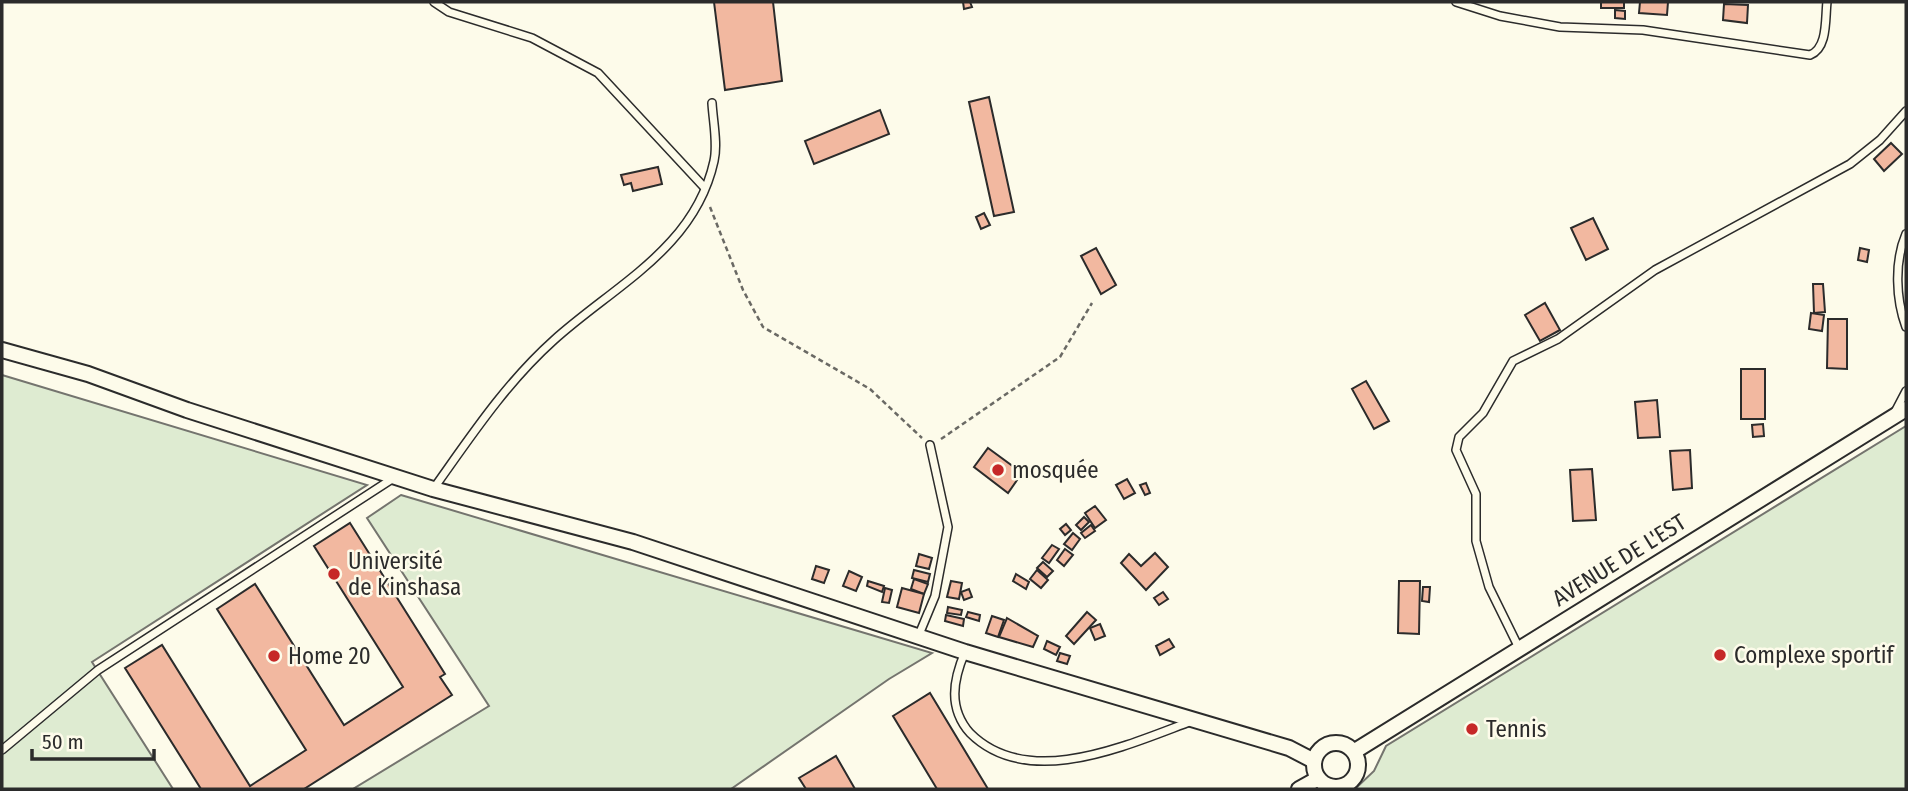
<svg xmlns="http://www.w3.org/2000/svg" width="1908" height="791" font-family="'Fira Sans Condensed',sans-serif">
<style>
.green{fill:#deebd1;stroke:#74746e;stroke-width:2}
.building{fill:#f2b8a0;stroke:#2b2b2b;stroke-width:2}
.lines{fill:none;stroke-linecap:round;stroke-linejoin:round}
.lane-casing{stroke:#2b2b2b;stroke-width:10}
.street-casing{stroke:#2b2b2b;stroke-width:18}
.path{stroke:#6a6964;stroke-width:2.5;stroke-dasharray:5 3.5;stroke-linecap:butt}
.lane{stroke:#fdfbea;stroke-width:7}
.street{stroke:#fdfbea;stroke-width:14}
.poi-dot{fill:#c62828;stroke:#fdfbea;stroke-width:2.5}
.labels{text-anchor:middle;stroke-width:5;stroke-linejoin:round;paint-order:stroke}
.poi-label{font-size:23px;fill:#2b2b2b;stroke:#fdfbea;text-anchor:start}
.street-label{font-size:23px;fill:#2b2b2b;stroke:#fdfbea}
</style>
<rect width="100%" height="100%" fill="#fdfbea"/>
<!-- green -->
<g class="green">
<path d="M2 375 367 485 92 662 173 789H2Z"/>
<path d="M1906 426V789H1355L1374 771 1386 746Z"/>
<path d="M401 495 932 653 889 679 731 789H353L489 706 367 518Z"/>
</g>
<!-- building -->
<g class="building">
<path d="M714 2H773L782 81 725 90Z"/>
<path d="M963 2H970L972 7 964 9Z"/>
<rect x="1601" y="2" width="23" height="6"/>
<path d="M1640 2H1668L1667 15 1639 13Z"/>
<path d="M1724 4 1748 5 1747 23 1723 20Z"/>
<path d="M1615 10 1625 11V19L1615 18Z"/>
<path d="M989 97 1014 212 994 216 969 102Z"/>
<path d="M880 110 889 134 814 164 805 141Z"/>
<path d="M1891 143 1902 154 1884 171 1874 159Z"/>
<path d="M658 167 662 184 633 191 631 183 624 185 621 175Z"/>
<path d="M984 213 990 225 981 229 976 217Z"/>
<path d="M1593 218 1608 249 1586 260 1571 228Z"/>
<path d="M1096 248 1116 285 1101 294 1081 256Z"/>
<path d="M1860 248 1869 250 1867 262 1858 260Z"/>
<path d="M1813 284H1823L1825 312 1814 313Z"/>
<path d="M1545 303 1560 330 1540 341 1525 315Z"/>
<path d="M1811 313 1824 315 1822 331 1809 329Z"/>
<path d="M1828 319H1847V369L1827 368Z"/>
<rect x="1741" y="369" width="24" height="50"/>
<path d="M1366 381 1389 421 1374 429 1352 389Z"/>
<path d="M1657 400 1660 437 1638 438 1635 402Z"/>
<path d="M1763 424 1764 436 1753 437 1752 425Z"/>
<path d="M988 448 1022 473 1008 493 974 467Z"/>
<path d="M1690 450 1692 488 1673 490 1670 451Z"/>
<path d="M1592 469 1596 520 1573 521 1570 470Z"/>
<path d="M1127 479 1135 493 1124 499 1116 485Z"/>
<path d="M1146 483 1150 493 1145 495 1140 485Z"/>
<path d="M1095 506 1106 520 1095 528 1085 513Z"/>
<path d="M1084 517 1089 522 1081 530 1076 525Z"/>
<path d="M350 523 445 674 440 677 452 695 304 789H201L125 668 162 645 250 786 306 750 217 609 255 584 344 725 403 687 314 546Z"/>
<path d="M1066 524 1071 530 1065 535 1060 529Z"/>
<path d="M1091 525 1095 531 1085 538 1081 533Z"/>
<path d="M1073 533 1080 539 1072 550 1064 544Z"/>
<path d="M1052 545 1059 549 1049 563 1042 558Z"/>
<path d="M1065 549 1073 555 1064 566 1057 560Z"/>
<path d="M1155 553 1168 567 1146 590 1121 563 1129 554 1141 566Z"/>
<path d="M919 554 932 558 929 569 916 566Z"/>
<path d="M1043 562 1053 571 1047 577 1037 568Z"/>
<path d="M816 566 829 570 824 583 812 579Z"/>
<path d="M914 570 930 574 928 582 912 578Z"/>
<path d="M1037 570 1048 580 1041 588 1030 579Z"/>
<path d="M849 571 862 577 856 591 843 586Z"/>
<path d="M1016 574 1029 582 1026 589 1013 581Z"/>
<path d="M914 579 928 584 924 594 911 589Z"/>
<path d="M868 581 884 586 882 592 867 586Z"/>
<path d="M951 581 962 583 959 599 947 597Z"/>
<path d="M1399 581H1420L1419 634 1398 633Z"/>
<path d="M1423 587H1430L1429 602 1422 601Z"/>
<path d="M885 588 892 590 889 603 882 602Z"/>
<path d="M902 588 924 594 919 613 897 607Z"/>
<path d="M969 589 972 597 964 600 961 592Z"/>
<path d="M1163 592 1168 599 1159 605 1154 598Z"/>
<path d="M948 607 962 610 961 615 947 613Z"/>
<path d="M968 612 980 615 979 621 966 617Z"/>
<path d="M1087 612 1096 620 1074 644 1066 636Z"/>
<path d="M946 615 964 619 963 626 945 621Z"/>
<path d="M992 616 1004 620 998 637 986 633Z"/>
<path d="M1007 618 1038 636 1033 647 999 637Z"/>
<path d="M1100 624 1105 636 1095 640 1090 628Z"/>
<path d="M1169 639 1174 647 1160 655 1156 646Z"/>
<path d="M1047 641 1060 647 1056 655 1044 649Z"/>
<path d="M1060 653 1070 656 1067 664 1057 661Z"/>
<path d="M930 693 988 789H937L893 716Z"/>
<path d="M836 756 855 789H806L799 778Z"/>
</g>
<g class="lines">
<defs>
<g id="lane">
<path d="M434 2 449 12 532 38 598 73 704 187"/>
<path d="M1456 2 1500 16 1560 27 1643 30 1810 55C1828 48 1825 19 1827 2"/>
<path d="M1906 234C1894 262 1896 300 1906 327"/>
<path d="M1895 412 1906 391"/>
<path d="M434 488C471 436 506 383 554 340 615 285 695 248 714 161 718 144 713 121 712 103"/>
<path d="M918 637 935 596 948 527 930 445"/>
<path d="M1519 648 1489 587 1476 541V494L1456 450 1459 437 1483 413 1513 361 1558 339 1655 270 1850 164 1880 140 1906 111"/>
<path d="M965 652C953 680 948 708 970 733 1028 791 1127 745 1192 721"/>
<path d="M2 750 98 670 395 477"/>
</g>
<g id="street">
<path d="M2 350 88 374 187 410 433 489 633 542 965 652 1289 748 1314 761"/>
<circle cx="1336" cy="765" r="22"/>
<path d="M1355 751 1906 409"/>
<path d="M1299 789 1317 779"/>
</g>
</defs>
<!-- lane casing -->
<use href="#lane" class="lane-casing"/>
<!-- street casing -->
<use href="#street" class="street-casing"/>
<!-- path -->
<g class="path">
<path d="M710 207 743 290 763 327 870 389 922 438"/>
<path d="M941 439 1060 357 1092 303"/>
</g>
<!-- lane -->
<use href="#lane" class="lane"/>
<!-- street -->
<use href="#street" class="street"/>
</g>
<!-- markers -->
<g class="poi-dot">
<circle cx="998" cy="470" r="7"/>
<circle cx="334" cy="574" r="7"/>
<circle cx="1720" cy="655" r="7"/>
<circle cx="274" cy="656" r="7"/>
<circle cx="1472" cy="729" r="7"/>
</g>
<g class="labels">
<!-- poi labels -->
<g class="poi-label">
<text x="1012" y="478">mosquée</text>
<text x="348" y="569">Université<tspan x="348" dy="26">de Kinshasa</tspan></text>
<text x="1734" y="663">Complexe sportif</text>
<text x="288" y="664">Home 20</text>
<text x="1486" y="737">Tennis</text>
</g>
<!-- street labels -->
<g class="street-label">
<text transform="translate(1619 560) rotate(-32)" y="8">AVENUE DE L'EST</text>
</g>
</g>
<!-- border -->
<rect width="1908" height="791" fill="none" stroke="#2b2b2b" stroke-width="7"/>
<!-- scale -->
<path d="M32 749v10h122v-10" fill="none" stroke="#2b2b2b" stroke-width="3.5"/>
<text x="42" y="749" font-size="21" fill="#2b2b2b" stroke="#fdfbea" stroke-width="5" paint-order="stroke">50 m</text>
</svg>
